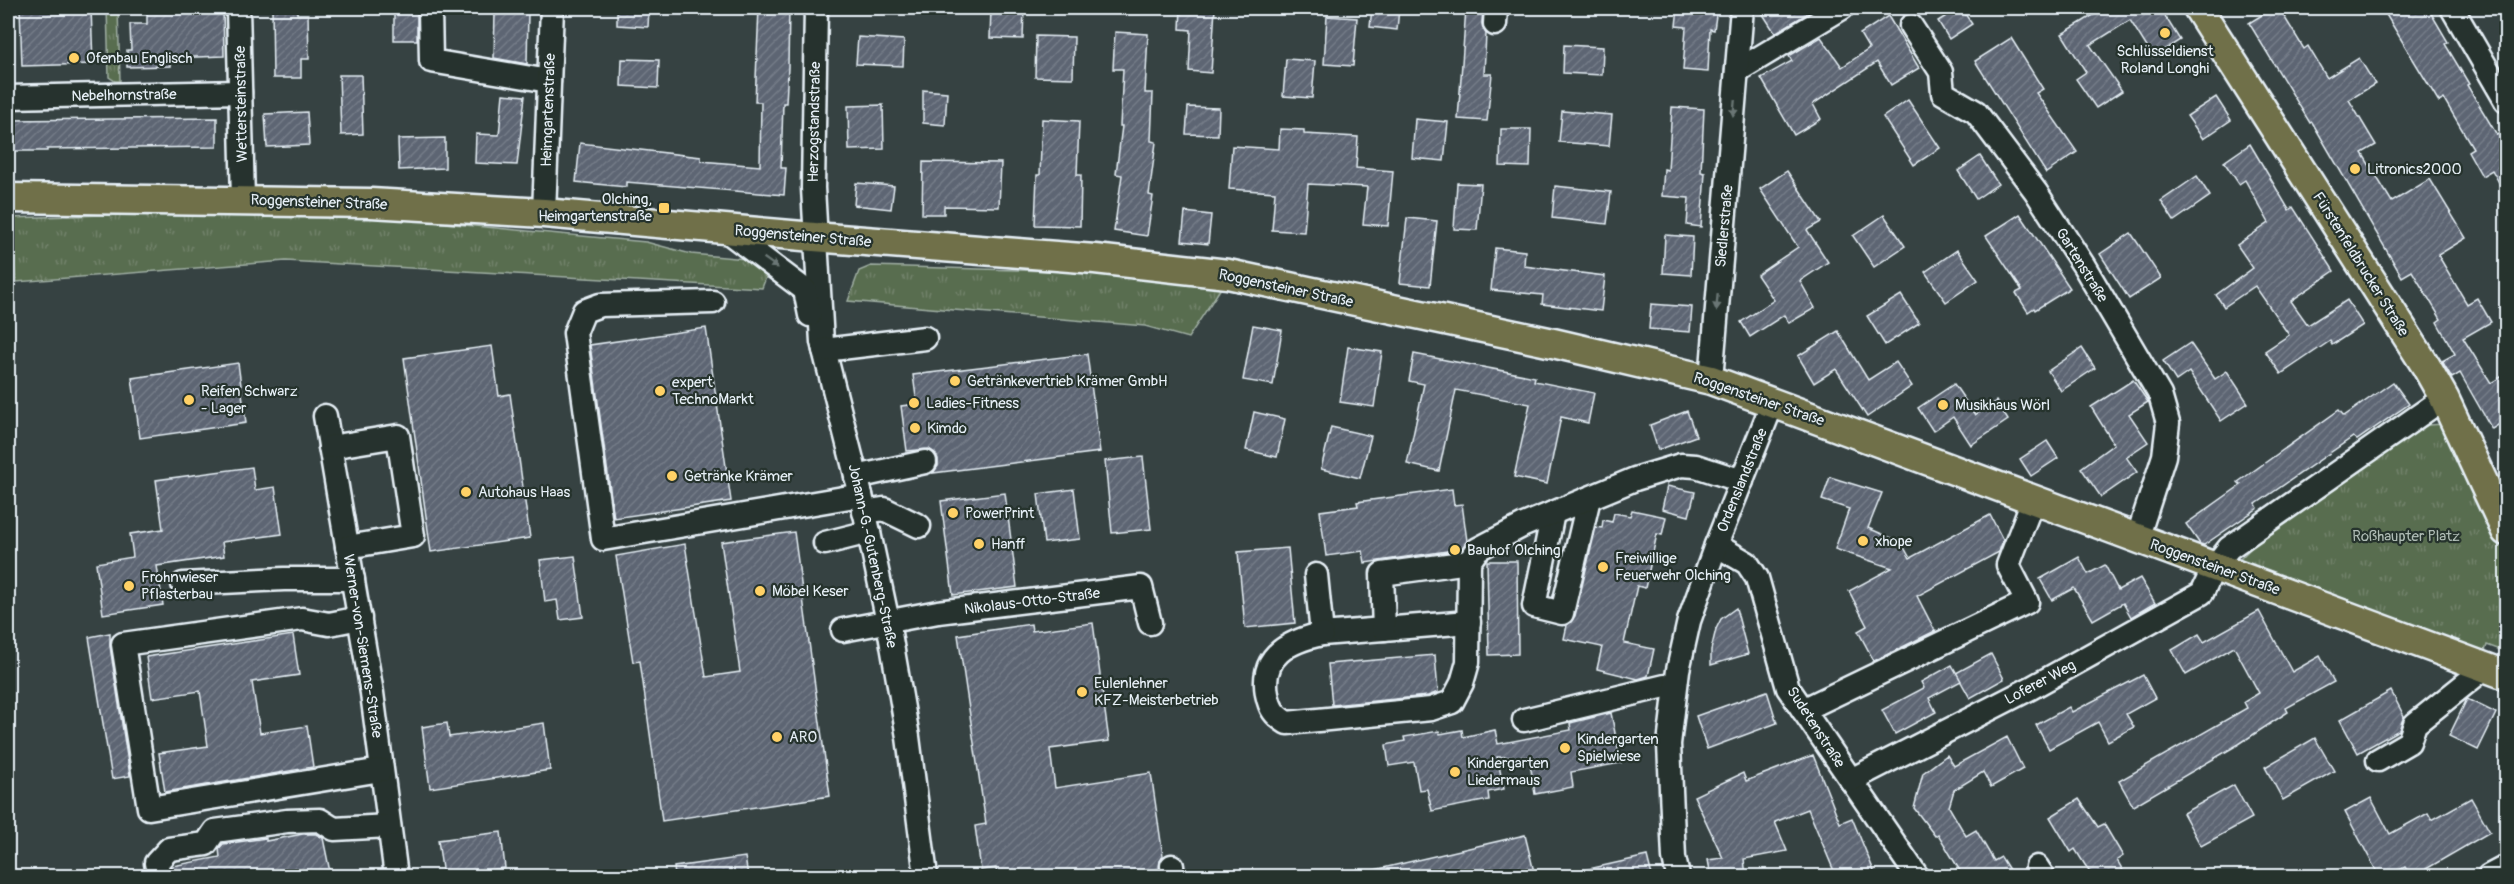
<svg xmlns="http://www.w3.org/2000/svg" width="2514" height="884" font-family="Pangolin,sans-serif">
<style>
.grass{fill:url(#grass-tufts);stroke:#a0afa4;stroke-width:1.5}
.building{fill:url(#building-hatch);stroke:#e8f1f8;stroke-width:1.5}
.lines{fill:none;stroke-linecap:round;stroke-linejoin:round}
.minor-casing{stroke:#e8f1f8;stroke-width:27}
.major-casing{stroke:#e8f1f8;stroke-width:33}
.minor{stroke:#26332d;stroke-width:22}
.major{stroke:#6f704a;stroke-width:28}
.oneway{fill:#6a7674}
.poi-dot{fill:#ffd166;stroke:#26332d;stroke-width:2}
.labels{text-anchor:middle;stroke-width:4.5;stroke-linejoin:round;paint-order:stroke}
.poi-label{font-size:15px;fill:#e8f1f8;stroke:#26332d;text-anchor:start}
.street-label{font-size:15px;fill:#e8f1f8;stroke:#26332d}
.park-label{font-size:15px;fill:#afbcb5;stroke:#26332d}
</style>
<defs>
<pattern id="grass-tufts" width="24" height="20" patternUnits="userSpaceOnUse" patternTransform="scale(1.5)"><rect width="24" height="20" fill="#596d50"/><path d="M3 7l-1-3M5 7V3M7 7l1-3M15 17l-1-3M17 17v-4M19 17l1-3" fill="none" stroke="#71826a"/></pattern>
<pattern id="building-hatch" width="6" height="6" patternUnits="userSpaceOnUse" patternTransform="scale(1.5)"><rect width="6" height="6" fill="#5d6573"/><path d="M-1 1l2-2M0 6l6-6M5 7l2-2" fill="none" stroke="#747c88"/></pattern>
</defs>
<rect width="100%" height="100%" fill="#364242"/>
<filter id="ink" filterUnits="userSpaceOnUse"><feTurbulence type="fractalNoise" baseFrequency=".0167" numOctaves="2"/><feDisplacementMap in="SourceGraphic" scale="12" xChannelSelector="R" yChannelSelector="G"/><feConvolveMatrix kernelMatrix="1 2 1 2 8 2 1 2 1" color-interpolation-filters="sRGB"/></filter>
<g filter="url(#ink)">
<!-- grass -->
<g class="grass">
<path d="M107 8H118L120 81H115L109 77Z"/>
<path d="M259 210 369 216 646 242 691 254 746 259 768 272 762 288 286 261 16 282 9 218Z"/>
<path d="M871 266 1122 273 1221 288 1188 338 1145 326 848 301 859 271Z"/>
<path d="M2445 424 2506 554V652L2487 645 2484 654 2235 564 2258 541 2396 441 2428 425Z"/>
</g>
<!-- building -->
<g class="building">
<path d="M20 8H91L93 64 22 66Z"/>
<path d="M147 8H223L224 56 170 58V66L127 67V50H131L130 24H147Z"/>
<path d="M272 8H297V14H308L309 59H301V78H273Z"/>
<rect x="394" y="8" width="23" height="32"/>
<path d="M617 8H649L648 27 617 25Z"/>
<path d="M759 8H789L788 67 786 103H783L781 168H786L784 195 626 182V187L576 182 580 143 701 157V161L760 166 761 102H755Z"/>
<path d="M991 8H1024L1023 39 990 38Z"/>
<path d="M1181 8H1215L1211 73 1189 71 1191 30 1180 29Z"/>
<path d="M1372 8H1399L1397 30 1370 27Z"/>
<path d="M1466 8H1483L1482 24 1486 34 1484 74H1492L1487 121 1458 119Z"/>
<path d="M1678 8H1717L1714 30 1710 29 1708 72 1683 70 1686 27 1676 26Z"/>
<path d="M1759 8H1817L1775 33Z"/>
<path d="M1959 8H1961L1972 24 1949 39 1938 21Z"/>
<path d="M2105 8H2160L2180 40 2153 57 2130 20 2090 45 2122 91 2096 108 2076 79 2086 72 2062 34Z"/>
<path d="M2273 8H2279L2304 49 2308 46 2327 78 2359 58 2375 84 2349 100 2376 145 2362 153 2392 202 2430 179 2466 238 2438 255 2467 304 2477 298 2491 322 2463 338 2491 383 2506 374V420L2492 429 2460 373 2452 378 2442 361 2455 354 2437 322 2441 319 2412 271 2402 277 2312 122 2310 123 2249 23Z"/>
<path d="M2382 8H2428L2448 42 2445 44 2469 84 2467 85 2497 135 2500 133 2506 144V195L2492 170 2482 176 2468 151 2473 148 2444 99 2439 102Z"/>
<path d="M495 12H528L527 64 494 58Z"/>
<path d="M1327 16 1357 18 1353 66 1324 64Z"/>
<path d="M1888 16 1919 68 1891 85 1877 62 1813 104 1821 119 1794 135 1761 78 1792 61 1789 56 1821 37 1842 67 1869 49 1860 34Z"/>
<path d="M1115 32 1148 34 1145 93H1153L1151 141 1156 142 1149 195 1153 196 1147 236 1114 231 1122 175 1116 174 1122 126H1120L1123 69H1113Z"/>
<path d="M1036 36 1074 37 1073 78 1035 77Z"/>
<path d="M858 37 904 40 903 66 856 64Z"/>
<path d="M2011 38 2043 89 2036 93 2077 152 2046 173 1975 61Z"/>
<path d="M1564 45 1603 47 1602 75 1563 73Z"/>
<path d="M622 59 659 60 658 88 621 86Z"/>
<path d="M1286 59 1315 61 1312 98 1283 96Z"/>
<path d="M339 75H361L363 134 341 135Z"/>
<path d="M923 90 947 92 945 125 923 123Z"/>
<path d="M503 94 525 96 517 165 475 163 476 134 499 135Z"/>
<path d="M2216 97 2231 120 2203 139 2187 116Z"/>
<path d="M1908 100 1940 148 1914 165 1883 117Z"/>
<path d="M883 105 884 149 849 150 848 106Z"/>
<path d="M1188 107 1219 108 1218 135 1186 134Z"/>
<path d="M1672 107 1704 109 1701 172 1705 173 1701 227 1687 225 1689 198 1662 196 1664 169 1668 170Z"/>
<path d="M1562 111 1612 115 1609 146 1559 142Z"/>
<path d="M307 112 309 145 267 147 265 114Z"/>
<path d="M217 118V147L47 149V151H8V120Z"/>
<path d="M1042 119 1079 121 1077 175H1081L1080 226 1035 225 1037 175H1040Z"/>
<path d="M1415 119 1448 122 1444 161 1412 158Z"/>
<path d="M1280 129 1304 130V134L1358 137 1356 168 1393 171 1388 226 1363 224 1367 187 1308 184 1304 232 1272 230 1275 192 1229 189 1232 146 1279 149Z"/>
<path d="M1501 129H1531L1530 167 1500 166Z"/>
<path d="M445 138V168L399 170 398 139Z"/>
<path d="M2250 144 2289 210 2293 207 2334 271 2291 301 2308 325 2347 300 2363 325 2332 345 2330 341 2281 374 2265 351 2289 335 2255 286 2224 307 2216 295 2253 268 2237 245 2269 223 2245 180 2239 184 2224 162Z"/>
<path d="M1980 156 1998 184 1976 199 1958 171Z"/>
<path d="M923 162 1001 163 999 207 944 206V214H922Z"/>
<path d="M1787 171 1821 222 1807 230 1828 262 1800 281 1815 308 1789 323 1784 315 1750 337 1741 322 1774 300 1757 275 1798 247 1760 189Z"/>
<path d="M2197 176 2210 196 2174 221 2161 201Z"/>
<path d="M856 183 894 186 891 209 854 205Z"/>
<path d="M1457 183 1481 184 1477 230 1454 229Z"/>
<path d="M1555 186 1611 192 1607 224 1552 218Z"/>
<path d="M1185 212 1211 215 1208 244 1182 241Z"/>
<path d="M2020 214 2070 288 2035 310 2034 308 2028 312 2016 293 2022 290 1986 236Z"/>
<path d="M1884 215 1905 246 1874 267 1853 236Z"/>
<path d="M1407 218 1437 221 1430 286 1400 283Z"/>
<path d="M2131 233 2161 278 2129 299 2100 254Z"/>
<path d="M1665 235 1693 237 1691 275 1663 273Z"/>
<path d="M1495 248 1525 251 1524 266 1605 276 1601 311 1542 304 1543 295 1491 290Z"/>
<path d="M1957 250 1978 280 1946 302 1925 272Z"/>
<path d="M1901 295 1919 323 1885 345 1867 316Z"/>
<path d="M1651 304 1692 307 1690 332 1649 329Z"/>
<path d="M1253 325 1282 330 1273 385 1243 380Z"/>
<path d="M706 328 731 501 614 518 590 345Z"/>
<path d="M1838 331 1868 380 1896 362 1912 386 1867 417 1836 369 1814 383 1798 356Z"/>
<path d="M2190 343 2215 379 2227 371 2248 403 2221 421 2189 372 2176 381 2163 361Z"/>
<path d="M492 346 499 396 510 394 530 538 431 552 404 358Z"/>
<path d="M1348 347 1382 352 1374 407 1340 402Z"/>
<path d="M2082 348 2095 368 2061 391 2048 371Z"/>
<path d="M1087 354 1100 452 933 473 938 466V459L935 453 929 449 907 451 901 406 917 404 913 375Z"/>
<path d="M1414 354 1535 377 1534 381 1594 393 1588 423 1561 417 1547 484 1514 477 1530 404 1456 390 1439 471 1407 464 1424 384 1409 381Z"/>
<path d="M238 363 246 423 140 438 132 378Z"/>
<path d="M2133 380 2148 402 2129 414 2148 442 2126 457 2137 472 2101 497 2081 468 2114 444 2091 407Z"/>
<path d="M2393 382 2409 404 2357 440 2353 437 2256 504 2258 508 2204 545 2200 544 2186 524 2241 485 2238 482 2339 410 2344 416Z"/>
<path d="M1954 384 1975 415 1996 401 2008 420 1971 445 1953 417 1933 431 1918 408Z"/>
<path d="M1687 411 1696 436 1658 450 1650 425Z"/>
<path d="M1254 412 1285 419 1277 457 1246 450Z"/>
<path d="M1331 427 1371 436 1360 478 1321 469Z"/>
<path d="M2047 441 2058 458 2031 476 2020 459Z"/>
<path d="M1143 457 1151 529 1112 533 1105 461Z"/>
<path d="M252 467 255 490 275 487 282 534 222 542 224 556 157 566 163 605 103 614 96 563 133 557 130 534 163 529 156 480Z"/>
<path d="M1830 477 1882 493 1868 528 1901 542 1910 558 1990 515 2003 540 1999 552 1917 596 1935 631 1874 661 1858 631 1867 626 1849 591 1892 568 1835 549 1849 509 1822 500Z"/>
<path d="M1667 486 1695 492 1689 516 1662 509Z"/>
<path d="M1074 489 1080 539 1044 543 1038 494Z"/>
<path d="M1452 489 1454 505 1462 504 1467 541 1461 549 1365 563 1363 551 1326 556 1320 511 1358 506 1357 502Z"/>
<path d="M1005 493 1017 587 953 595 941 501Z"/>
<path d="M1632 510 1666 517 1662 535 1657 534 1645 588 1637 586 1624 643 1654 649 1648 676 1638 679 1597 669 1602 647 1564 639 1567 625 1575 616 1596 527 1602 528 1603 520 1612 522 1614 513 1630 516Z"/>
<path d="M794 532 830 796 662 821 640 661 633 662 616 556 685 544 706 677 740 672 721 542Z"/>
<path d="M1288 548 1295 623 1245 628 1238 552Z"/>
<path d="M575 556 583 617 560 620 557 600 545 602 540 560Z"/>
<path d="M2079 557 2088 574 2105 565 2118 590 2140 578 2155 603 2131 617 2123 603 2093 620 2074 588 2052 600 2040 579Z"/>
<path d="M1487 561H1517L1518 654 1489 655Z"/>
<path d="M1736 608 1748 654 1711 665V650L1716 629 1721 619Z"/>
<path d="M2259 611 2292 672 2320 656 2334 682 2286 708 2288 712 2239 744 2133 806 2119 781 2247 708 2244 702 2259 693 2234 647 2186 675 2172 650 2199 634 2204 642Z"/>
<path d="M1093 623 1109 741 1050 749 1055 788 1151 773 1163 856 1160 861 1159 876H997L996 868 981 870 975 826 986 824 958 635 1031 624 1032 631Z"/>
<path d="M110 633V646L130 776 112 779 89 637Z"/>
<path d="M293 635 299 675 252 682 260 733 307 726 313 767 165 792 159 753 208 746 200 691 152 698 146 657Z"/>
<path d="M1991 654 2004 679 1970 698 1956 673Z"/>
<path d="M1435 655 1438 692 1428 696 1332 705 1328 664Z"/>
<path d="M1952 665 1961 681 1929 698 1936 712 1895 734 1882 710 1924 688 1921 682Z"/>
<path d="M2143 675 2155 698 2126 714 2134 727 2108 741 2098 722 2049 749 2036 725 2069 707 2072 712Z"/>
<path d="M1767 691 1777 723 1707 749 1696 716Z"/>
<path d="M2391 691 2404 716 2399 730 2358 753 2340 720Z"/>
<path d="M2467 699 2496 713 2478 750 2449 736Z"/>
<path d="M1611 713 1621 763 1571 772 1573 787 1535 794 1529 757H1497L1504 789 1488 792 1489 800 1432 811 1427 789 1419 790 1414 762 1389 766 1386 745 1405 741 1404 737 1439 731 1440 734 1462 730 1463 737 1495 730 1498 744 1571 730 1570 723Z"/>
<path d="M447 723 449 737 544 723 550 770 430 788 422 727Z"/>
<path d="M2007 737 2023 769 1991 787 1983 772 1954 790 1949 807 1966 836 1976 830 1994 861 2001 857 2013 876H1963L1938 834 1935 836 1914 808 1923 773 1947 755 1954 766Z"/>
<path d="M2315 738 2334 771 2283 800 2265 767Z"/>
<path d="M1813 755 1840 823 1852 818 1876 876H1836L1808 809 1775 822 1787 851 1744 859 1746 876H1711L1708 860 1723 858 1694 796 1743 773 1746 781Z"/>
<path d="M2234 785 2252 818 2201 846 2183 813Z"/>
<path d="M2371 798 2390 834 2428 813 2432 820 2471 798 2490 832 2426 869 2430 876H2411L2405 867 2388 876H2379L2345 812Z"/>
<path d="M2079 799 2098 827 2104 824 2123 856 2117 860 2126 876H2092L2075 849 2071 852 2050 817Z"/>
<path d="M501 832 505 868 443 876 438 840Z"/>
<path d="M303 834H316L323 838 330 872 303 876H172V866L220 857 219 849 223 844 266 838V841Z"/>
<path d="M1525 835 1535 876H1374V870Z"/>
<path d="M1647 856 1652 876H1584V870Z"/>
<path d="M745 857 748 876H675L674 867Z"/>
</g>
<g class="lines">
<defs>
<g id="minor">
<path d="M238 8 243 200"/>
<path d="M430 8 431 61 549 81"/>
<path d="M816 8 813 188 822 342 861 495 888 622 908 737 926 876"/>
<path d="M2452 8 2506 101"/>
<path d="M1495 24 1496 8"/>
<path d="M1911 26 1941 72 1943 93 1976 112 2036 192 2084 266 2160 395 2168 423 2164 456 2137 539"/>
<path d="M1737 71 1842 8"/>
<path d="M8 97 240 92"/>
<path d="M544 213 552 8"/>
<path d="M724 229 805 290 810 315"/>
<path d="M713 302 600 305 584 311 575 333 603 539 861 495"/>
<path d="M824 350 925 338"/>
<path d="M1711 380 1742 8"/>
<path d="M325 416 372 693 396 876"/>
<path d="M330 447 398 436 413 536 347 547"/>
<path d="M856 477 925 462"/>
<path d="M864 512 884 509 919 526"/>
<path d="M1553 513 1534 606 1562 613 1589 498"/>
<path d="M825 543 869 532"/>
<path d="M1716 545 1747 563 1757 578 1788 688 1917 876"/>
<path d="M1316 575 1322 634 1469 622"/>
<path d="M183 584 284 579H353"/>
<path d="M360 618 329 624 302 619 123 644 149 808 381 770"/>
<path d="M1384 629 1382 574 1469 562"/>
<path d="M843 630 938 612 1141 587 1150 623"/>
<path d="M1322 634C1289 641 1260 655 1267 694 1270 709 1274 715 1287 723L1431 709 1452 702 1462 683 1468 662 1469 562 1478 549 1524 525 1635 479 1681 465 1696 466 1742 481"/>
<path d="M1803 710 2027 602 2008 565 2033 500"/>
<path d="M1524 720 1665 686 1675 688"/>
<path d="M2378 760 2409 742 2415 724 2485 668"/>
<path d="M1851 780 2031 688 2202 593 2214 567 2229 548 2444 398"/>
<path d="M1172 866 1173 876"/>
<path d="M2037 867 2043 876"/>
<path d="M159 876 156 863 169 849 206 844 215 831 287 821 320 820 334 829 389 826"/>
<path d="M1678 876 1674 858 1669 744 1678 670 1689 621 1716 545 1773 402"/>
<path d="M2489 876 2506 867"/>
</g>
<g id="major">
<path d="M2198 8 2426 366 2444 398 2506 531"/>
<path d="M8 198 371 203 544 213 814 237 1095 259 1228 274 1553 343 1711 380 2506 675"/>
</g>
</defs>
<!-- minor casing -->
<use href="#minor" class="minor-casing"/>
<!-- major casing -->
<use href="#major" class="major-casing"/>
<!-- minor -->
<use href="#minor" class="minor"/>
<!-- major -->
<use href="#major" class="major"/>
</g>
<!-- one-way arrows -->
<defs><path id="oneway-solid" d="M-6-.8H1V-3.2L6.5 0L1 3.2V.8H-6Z" transform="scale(1.5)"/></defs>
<g class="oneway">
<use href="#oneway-solid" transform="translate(1734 108) rotate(95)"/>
<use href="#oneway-solid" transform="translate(771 263) rotate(35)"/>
<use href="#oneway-solid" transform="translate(1717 302) rotate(95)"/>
</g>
</g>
<!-- markers -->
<g class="poi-dot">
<circle cx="2165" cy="33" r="6"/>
<circle cx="74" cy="58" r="6"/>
<circle cx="2355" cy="169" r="6"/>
<rect x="658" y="202" width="12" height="12" rx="3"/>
<circle cx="955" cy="381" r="6"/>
<circle cx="660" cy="391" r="6"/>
<circle cx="189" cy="400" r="6"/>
<circle cx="914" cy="403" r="6"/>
<circle cx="1943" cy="405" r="6"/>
<circle cx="915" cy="428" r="6"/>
<circle cx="672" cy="476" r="6"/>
<circle cx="466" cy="492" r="6"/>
<circle cx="953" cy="513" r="6"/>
<circle cx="1863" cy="541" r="6"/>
<circle cx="979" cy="544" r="6"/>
<circle cx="1455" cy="550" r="6"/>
<circle cx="1603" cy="567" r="6"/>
<circle cx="129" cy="586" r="6"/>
<circle cx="760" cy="591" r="6"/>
<circle cx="1082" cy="692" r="6"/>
<circle cx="777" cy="737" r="6"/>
<circle cx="1565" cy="748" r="6"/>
<circle cx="1455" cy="772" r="6"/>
</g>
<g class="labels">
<!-- poi labels -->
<g class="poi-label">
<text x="2165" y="56" text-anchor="middle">Schlüsseldienst<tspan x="2165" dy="17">Roland Longhi</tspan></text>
<text x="86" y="63">Ofenbau Englisch</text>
<text x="2367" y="174">Litronics2000</text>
<text x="652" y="204" text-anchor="end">Olching,<tspan x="652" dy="17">Heimgartenstraße</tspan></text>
<text x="967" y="386">Getränkevertrieb Krämer GmbH</text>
<text x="672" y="387">expert<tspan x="672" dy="17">TechnoMarkt</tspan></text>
<text x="201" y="396">Reifen Schwarz<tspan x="201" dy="17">- Lager</tspan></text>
<text x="926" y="408">Ladies-Fitness</text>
<text x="1955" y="410">Musikhaus Wörl</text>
<text x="927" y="433">Kimdo</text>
<text x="684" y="481">Getränke Krämer</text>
<text x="478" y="497">Autohaus Haas</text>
<text x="965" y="518">PowerPrint</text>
<text x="1875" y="546">xhope</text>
<text x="991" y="549">Hanff</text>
<text x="1467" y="555">Bauhof Olching</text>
<text x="1615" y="563">Freiwillige<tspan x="1615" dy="17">Feuerwehr Olching</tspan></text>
<text x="141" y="582">Frohnwieser<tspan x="141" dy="17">Pflasterbau</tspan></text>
<text x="772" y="596">Möbel Keser</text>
<text x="1094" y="688">Eulenlehner<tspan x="1094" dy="17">KFZ-Meisterbetrieb</tspan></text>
<text x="789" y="742">ARO</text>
<text x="1577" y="744">Kindergarten<tspan x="1577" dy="17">Spielwiese</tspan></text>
<text x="1467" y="768">Kindergarten<tspan x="1467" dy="17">Liedermaus</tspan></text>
</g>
<!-- street labels -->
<g class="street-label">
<text transform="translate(124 95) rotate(-1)" y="5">Nebelhornstraße</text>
<text transform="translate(241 104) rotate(-91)" y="5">Wettersteinstraße</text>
<text transform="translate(548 110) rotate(-88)" y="5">Heimgartenstraße</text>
<text transform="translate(814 122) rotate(-89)" y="5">Herzogstandstraße</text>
<text transform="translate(319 202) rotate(2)" y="5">Roggensteiner Straße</text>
<text transform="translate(1724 226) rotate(-85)" y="5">Siedlerstraße</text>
<text transform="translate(803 236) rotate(5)" y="5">Roggensteiner Straße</text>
<text transform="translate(2361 264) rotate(58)" y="5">Fürstenfeldbrucker Straße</text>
<text transform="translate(2082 265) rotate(58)" y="5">Gartenstraße</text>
<text transform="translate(1286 288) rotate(12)" y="5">Roggensteiner Straße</text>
<text transform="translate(1759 399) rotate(19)" y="5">Roggensteiner Straße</text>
<text transform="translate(1742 480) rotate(-68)" y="5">Ordenslandstraße</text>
<text transform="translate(873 556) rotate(78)" y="5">Johann-G.-Gutenberg-Straße</text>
<text transform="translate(2215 567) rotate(20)" y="5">Roggensteiner Straße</text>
<text transform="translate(1032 601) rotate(-7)" y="5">Nikolaus-Otto-Straße</text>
<text transform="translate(363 646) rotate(81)" y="5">Werner-von-Siemens-Straße</text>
<text transform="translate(2040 682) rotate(-28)" y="5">Loferer Weg</text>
<text transform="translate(1816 727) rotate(57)" y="5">Sudetenstraße</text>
</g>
<!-- park labels -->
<g class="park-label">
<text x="2406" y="541">Roßhaupter Platz</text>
</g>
</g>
<!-- margin -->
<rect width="2514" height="884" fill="none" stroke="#26332d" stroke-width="30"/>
<rect x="15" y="15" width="2484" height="854" fill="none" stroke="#e8f1f8" stroke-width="2" filter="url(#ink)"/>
</svg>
